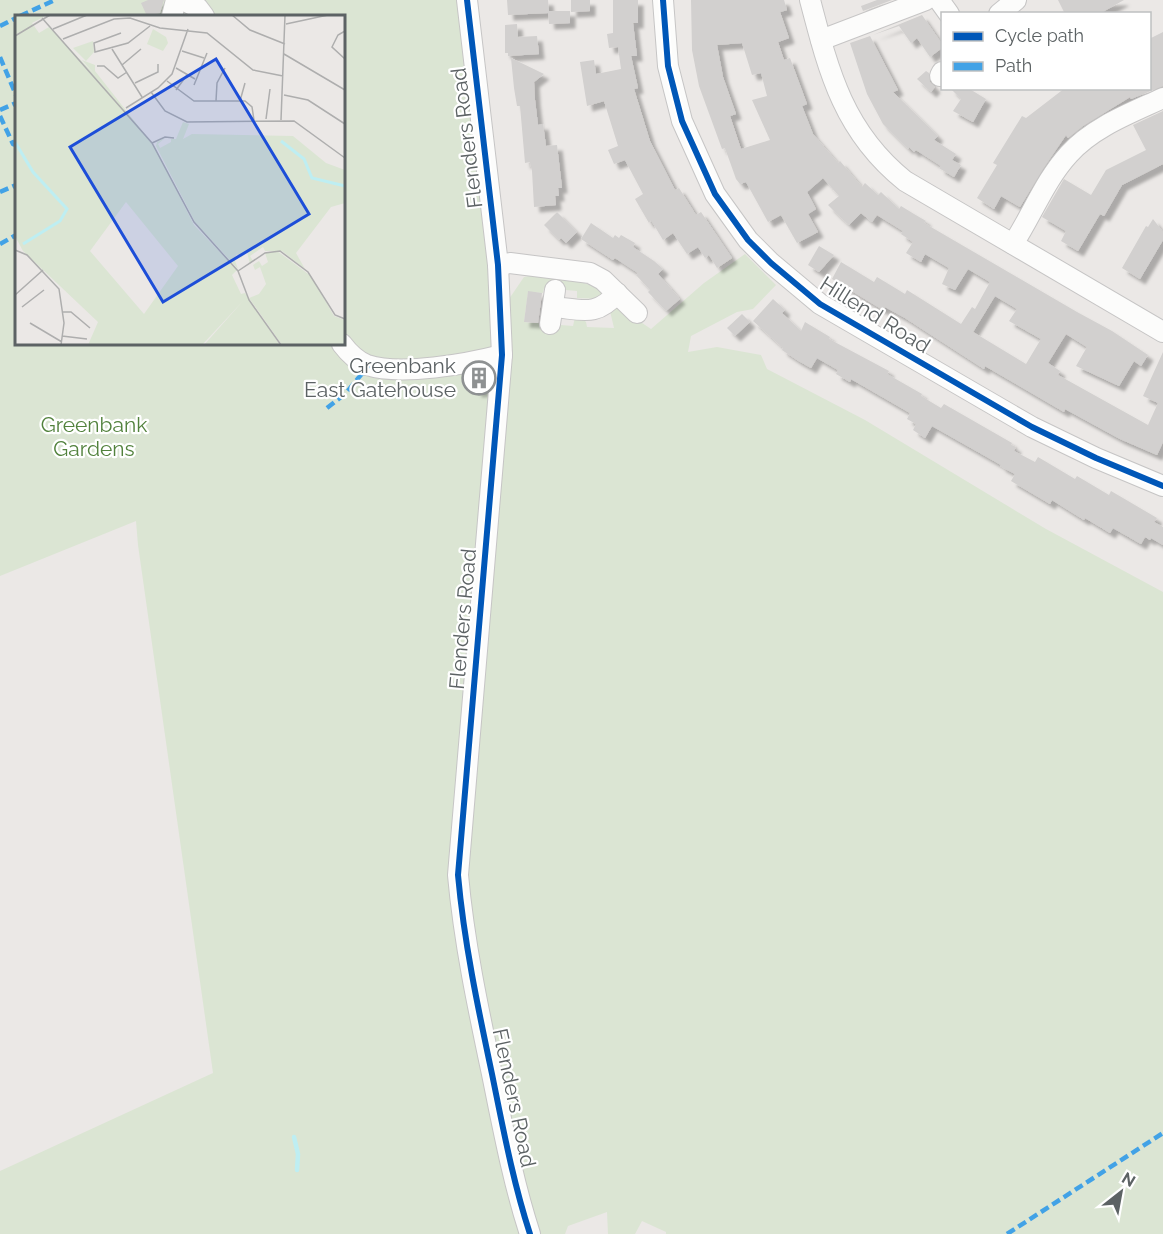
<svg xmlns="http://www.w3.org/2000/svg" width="1163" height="1234" font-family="Raleway,sans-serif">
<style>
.green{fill:#dbe5d3;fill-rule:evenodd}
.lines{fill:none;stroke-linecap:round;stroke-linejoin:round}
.stream{stroke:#beeef2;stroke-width:4.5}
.building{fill:#d2d0cf;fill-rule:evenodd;filter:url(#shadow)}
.minor-casing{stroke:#c6c5c5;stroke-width:22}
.minor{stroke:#fcfcfb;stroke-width:20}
.quiet{stroke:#42a2e6;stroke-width:4.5;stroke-dasharray:9 4.5;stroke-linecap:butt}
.cycleway-casing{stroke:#fff;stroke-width:10}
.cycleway{stroke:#0057b8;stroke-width:6}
.labels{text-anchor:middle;stroke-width:4.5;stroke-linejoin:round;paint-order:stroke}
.street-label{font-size:21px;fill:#5c6264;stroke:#fff}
.poi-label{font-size:21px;fill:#5c6264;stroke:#fff;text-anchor:end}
.park-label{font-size:21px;fill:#52823d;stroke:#fff}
.inset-river{fill:none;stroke:#beeef2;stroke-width:3}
.inset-road{fill:none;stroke:#aeaeae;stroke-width:1.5}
.view{fill:#1d4ed8;fill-opacity:0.15;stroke:#1d4ed8;stroke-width:3}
.inset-edge{fill:none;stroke:#5c6264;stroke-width:3}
</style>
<defs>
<filter id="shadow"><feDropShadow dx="5.5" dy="5.5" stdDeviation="1.5" flood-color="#0004"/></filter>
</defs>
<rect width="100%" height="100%" fill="#ebe8e6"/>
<!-- green -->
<g class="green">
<path d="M0 0H462L494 289 495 412 455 829 524 1234H0V1171L213 1073 138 545 136 521 0 576ZM16 16H344V344H16Z"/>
<path d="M745 254 776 285 753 309 737 312 691 336 688 352 717 347 761 355 767 369 865 420 1046 529 1163 592V1234H666V1232L642 1221 635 1234H608L607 1212 568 1226 565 1234H535L525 1198 521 1162 490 1020 464 878 511 330 509 299 524 277C549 272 581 281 604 290L605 296 601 299 577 298V291L544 288 543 293 528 292 524 322 573 326 576 313 586 322 587 327 614 328 610 311 617 306 651 329 704 283Z"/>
</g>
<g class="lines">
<!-- stream -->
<path class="stream" d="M294 1137 298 1154 297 1170"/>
</g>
<!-- building -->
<g class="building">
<path d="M148 0H164L160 13 147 16 141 3Z"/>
<path d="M507 0H548L549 11H570V23L549 24 548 13 508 15Z"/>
<path d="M571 0H590V11L571 12Z"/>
<path d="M613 0H638V23H633L637 56H631L638 88 634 89 650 141 675 190 679 188 696 215 701 212 732 258 717 268 709 255 705 258 698 247 687 254 673 233 663 240 651 220 649 223 635 199 643 194 625 160 614 164 608 150 618 146 604 101 587 106 580 62 594 60 596 74 621 69 618 47 609 48 607 34 613 33Z"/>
<path d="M691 0H784L787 10 780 12 789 38 778 42 784 60 790 58 807 104 802 106 813 134 838 163 840 161 862 187 865 183 878 195 881 192 899 209 901 206 914 214 926 221 924 223 1077 312 1112 331 1148 355 1141 366 1134 361 1119 386 1076 366 1087 347 1066 334 1048 363 1060 371 1058 375 1148 425 1158 403 1143 396 1163 352V442L1157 455 1120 439 1065 409 1064 412 985 366 984 369 905 318 885 307 883 310 832 279 841 262 874 282 877 277 905 294 907 290 961 324 972 307 975 309 990 282 968 269 955 290 942 284 949 268 925 254 921 262 906 253 913 242 901 234 903 231 877 215 872 222 861 213 849 225 838 215 828 205 839 196 823 178 807 192 816 209 808 214 818 232 797 243 781 215 768 222 746 182 740 184 736 179 725 148 722 149 699 86 692 50ZM742 43 752 75 761 73 767 96 752 100 770 140 741 149 730 116 736 114 723 77 717 45ZM995 296 1017 309 1009 321 1041 339 1026 364 973 332Z"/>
<path d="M877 0H892L863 11 861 6Z"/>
<path d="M1058 0H1124L1099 14H1065Z"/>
<path d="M922 15 942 44V48L930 57 917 38 911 43 899 26 873 35Z"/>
<path d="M517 24 518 37 537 36 539 54 508 56V53H505V25Z"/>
<path d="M1163 32V86L1131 99 1130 97 1083 126 1068 138 1066 135 1043 169 1020 207 1001 196 994 209 977 198 997 165 993 163 1022 116 1026 118 1065 88H1149V39Z"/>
<path d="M870 36 898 90 893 92 938 136 934 140 956 154 952 160 961 165 954 177 939 168 941 166 916 150 914 152 909 147 908 149 883 124 867 94 850 43Z"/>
<path d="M511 58 544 74 534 82 535 100 538 125 543 124 546 146 557 145 562 188H558L559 196H555L556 205 534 207 532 171 530 162 525 163 520 106H517L514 88Z"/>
<path d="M926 71 929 73 930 82 935 87 931 92 917 79Z"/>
<path d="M950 88H968L986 99 973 122 953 111 961 99Z"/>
<path d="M1163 111V164L1122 185 1104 216 1100 214 1078 251 1061 241 1066 231 1042 217 1064 179 1091 195 1106 170 1146 150 1133 125Z"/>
<path d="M557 212 577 232 566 243 561 238 559 240 544 225Z"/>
<path d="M1153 219 1163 232V240L1140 279 1122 268 1146 226 1148 227Z"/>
<path d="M591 223 613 238 615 235 619 238 621 235 635 243 633 247 654 261 663 269 658 274 680 299 666 311 648 292 650 290 636 275 638 273 615 258 613 260 581 239Z"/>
<path d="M819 246 834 255 819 272 808 265Z"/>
<path d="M528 291 542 293 538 323 524 322Z"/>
<path d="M773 299 785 310 782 313 801 331 805 322 830 337 829 339 889 371 887 374 922 394 921 396 941 408 944 404 1012 443 1011 445 1016 447 1014 451 1035 462 1038 457 1075 479 1077 476 1109 495 1111 491 1157 518 1154 522 1163 527V545L1151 538 1150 540 1145 537 1141 544 1113 528 1110 533 1085 518 1084 520 1052 500 1050 504 1011 481 1015 474 1000 466 1001 465 932 426 925 438 913 430 916 424 907 419 910 413 851 379 850 382 836 374 838 370 817 358 811 368 797 360 782 350 783 348 753 321Z"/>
<path d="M742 314 750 322 735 336 727 328Z"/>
<path d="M489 370 487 391 476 392V384H468L467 375Z"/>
</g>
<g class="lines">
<defs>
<g id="minor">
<path d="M183 0 198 8 204 16"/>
<path d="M467 0 498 265 502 355 458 875C464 942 478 1008 492 1074 503 1128 513 1182 530 1234"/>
<path d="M663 0 668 66 682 121 715 194 748 240 771 263 820 304 1032 427 1096 458 1163 486"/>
<path d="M810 0C829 73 844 132 905 181L1163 332"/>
<path d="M939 0 949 14"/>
<path d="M999 14 1016 0"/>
<path d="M172 16 176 0"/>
<path d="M821 40 926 0"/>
<path d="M940 76 942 72"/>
<path d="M1013 244C1032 215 1045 180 1069 154 1093 127 1131 113 1163 98"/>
<path d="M498 265 510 263 590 273 603 280 637 313"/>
<path d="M553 307C581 309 596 318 617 293"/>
<path d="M550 324 555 290"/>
<path d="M342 344C348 352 357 361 367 365 401 376 467 364 502 355"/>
</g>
</defs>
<!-- minor casing -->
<use href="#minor" class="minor-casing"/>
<!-- minor -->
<use href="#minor" class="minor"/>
<!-- quiet -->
<g class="quiet">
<path d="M20 16 55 0"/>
<path d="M0 26 16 18"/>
<path d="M0 57 16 95"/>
<path d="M0 110 16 103"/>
<path d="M0 116 13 144 16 145"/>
<path d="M0 192 16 185"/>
<path d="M0 244 16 235"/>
<path d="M327 408 346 393 369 365"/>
<path d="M1007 1234 1163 1133"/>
</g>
<defs>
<g id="cycleway">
<path d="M467 0 498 265 502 355 458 875C464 942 478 1008 492 1074 503 1128 513 1182 530 1234"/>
<path d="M663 0 668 66 682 121 715 194 748 240 771 263 820 304 1032 427 1096 458 1163 486"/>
</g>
</defs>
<!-- cycleway casing -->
<use href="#cycleway" class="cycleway-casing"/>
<!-- cycleway -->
<use href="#cycleway" class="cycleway"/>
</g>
<!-- icons -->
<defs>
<symbol id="building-ring" viewBox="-11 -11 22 22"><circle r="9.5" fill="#fff" stroke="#8e9192" stroke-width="1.5"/><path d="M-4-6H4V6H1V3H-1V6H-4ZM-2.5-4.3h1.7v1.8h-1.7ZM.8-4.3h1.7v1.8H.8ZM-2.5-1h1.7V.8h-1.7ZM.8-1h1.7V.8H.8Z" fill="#8e9192"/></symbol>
</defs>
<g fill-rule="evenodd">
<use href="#building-ring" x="460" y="359" width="38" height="38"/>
</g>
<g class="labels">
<!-- street labels -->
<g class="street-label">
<text transform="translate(467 138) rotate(-97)" y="7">Flenders Road</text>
<text transform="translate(875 315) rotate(32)" y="7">Hillend Road</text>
<text transform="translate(463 619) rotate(-85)" y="7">Flenders Road</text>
<text transform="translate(514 1098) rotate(78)" y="7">Flenders Road</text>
</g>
<!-- poi labels -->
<g class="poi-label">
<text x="456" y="373">Greenbank<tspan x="456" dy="24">East Gatehouse</tspan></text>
</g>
<!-- park labels -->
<g class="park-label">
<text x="94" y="432">Greenbank<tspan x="94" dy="24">Gardens</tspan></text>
</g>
</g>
<!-- overview -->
<g transform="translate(15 15)">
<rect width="330" height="330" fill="#ebe8e6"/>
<path d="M0 0H32L17 8 24 18 34 12 81 61 67 45 80 50V56L139 131 179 210 222 255 217 260 226 279 230 278 265 330H189L228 286 187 330H73L83 307 8 236 0 221ZM111 187 163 251 129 299 75 236ZM138 14 151 22 153 28 148 36 132 29ZM78 26 79 37 71 46 58 33ZM168 107 174 109 168 124 177 119 278 121 311 148 330 155V188L316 192 281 238 290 254 267 236H250L248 232 235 241 238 246 235 249 232 237 226 243 222 239 219 243 223 254 180 207 141 131 142 127 150 123 143 129 145 133 156 127V124H161ZM262 236 296 261 319 301 330 305V330H267L234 283 244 279 251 269 245 252 240 255 238 250 244 246 247 251 253 247 250 238Z" fill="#dbe5d3" fill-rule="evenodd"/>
<path class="inset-river" d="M266 126 289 144 297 163 330 171M0 127 18 157 52 194 45 206 8 229"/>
<path class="inset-road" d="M217 0 235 15 270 29M27 3 137 128 179 207 223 256 234 285 266 330M271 9 313 0M38 14 72 0M330 16 323 20 317 32 330 44M106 18 79 28 80 37 113 28 135 11M0 21 35 0M48 24 99 4 115 3 145 13 192 18 238 55 268 61M97 34 127 82M167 36 189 43M269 39 330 75M107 50 126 34M82 51H89L103 63 112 57M161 53 180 64M152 66 179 86H230L237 92 239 105M120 68 143 57V49M179 70 192 38M161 75 172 60M136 77 150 96 172 107 279 106 330 143M269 80 293 85 330 109M201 86 202 68 210 53M225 86 230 68M111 93 143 73 157 59 173 14M251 104 255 74M266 105 270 0M137 128 150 122 159 123M0 235 12 240 44 274 49 308 46 330M223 256 250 238 265 236 293 257 320 300 330 304M0 280 28 255M7 292 29 275M48 297H56L75 313M15 308 47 327M47 321 72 324"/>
<path class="view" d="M201 44 294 199 148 287 55 132Z"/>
<rect width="330" height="330" class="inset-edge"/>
</g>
<!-- legend -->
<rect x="941" y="12" width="210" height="78" fill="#ffffff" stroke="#bec0c1" stroke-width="1.5"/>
<rect x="953" y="32" width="30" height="9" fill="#0057b8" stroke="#bec0c1" stroke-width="1.5"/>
<text x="995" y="42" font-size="18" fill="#5c6264">Cycle path</text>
<rect x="953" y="62" width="30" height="9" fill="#42a2e6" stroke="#bec0c1" stroke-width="1.5"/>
<text x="995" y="72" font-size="18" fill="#5c6264">Path</text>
<!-- north arrow -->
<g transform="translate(1121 1192) rotate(31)" stroke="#ffffff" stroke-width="4.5" paint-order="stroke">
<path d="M0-4.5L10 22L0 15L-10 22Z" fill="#5c6264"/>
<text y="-9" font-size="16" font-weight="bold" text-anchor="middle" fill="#5c6264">N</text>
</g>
</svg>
